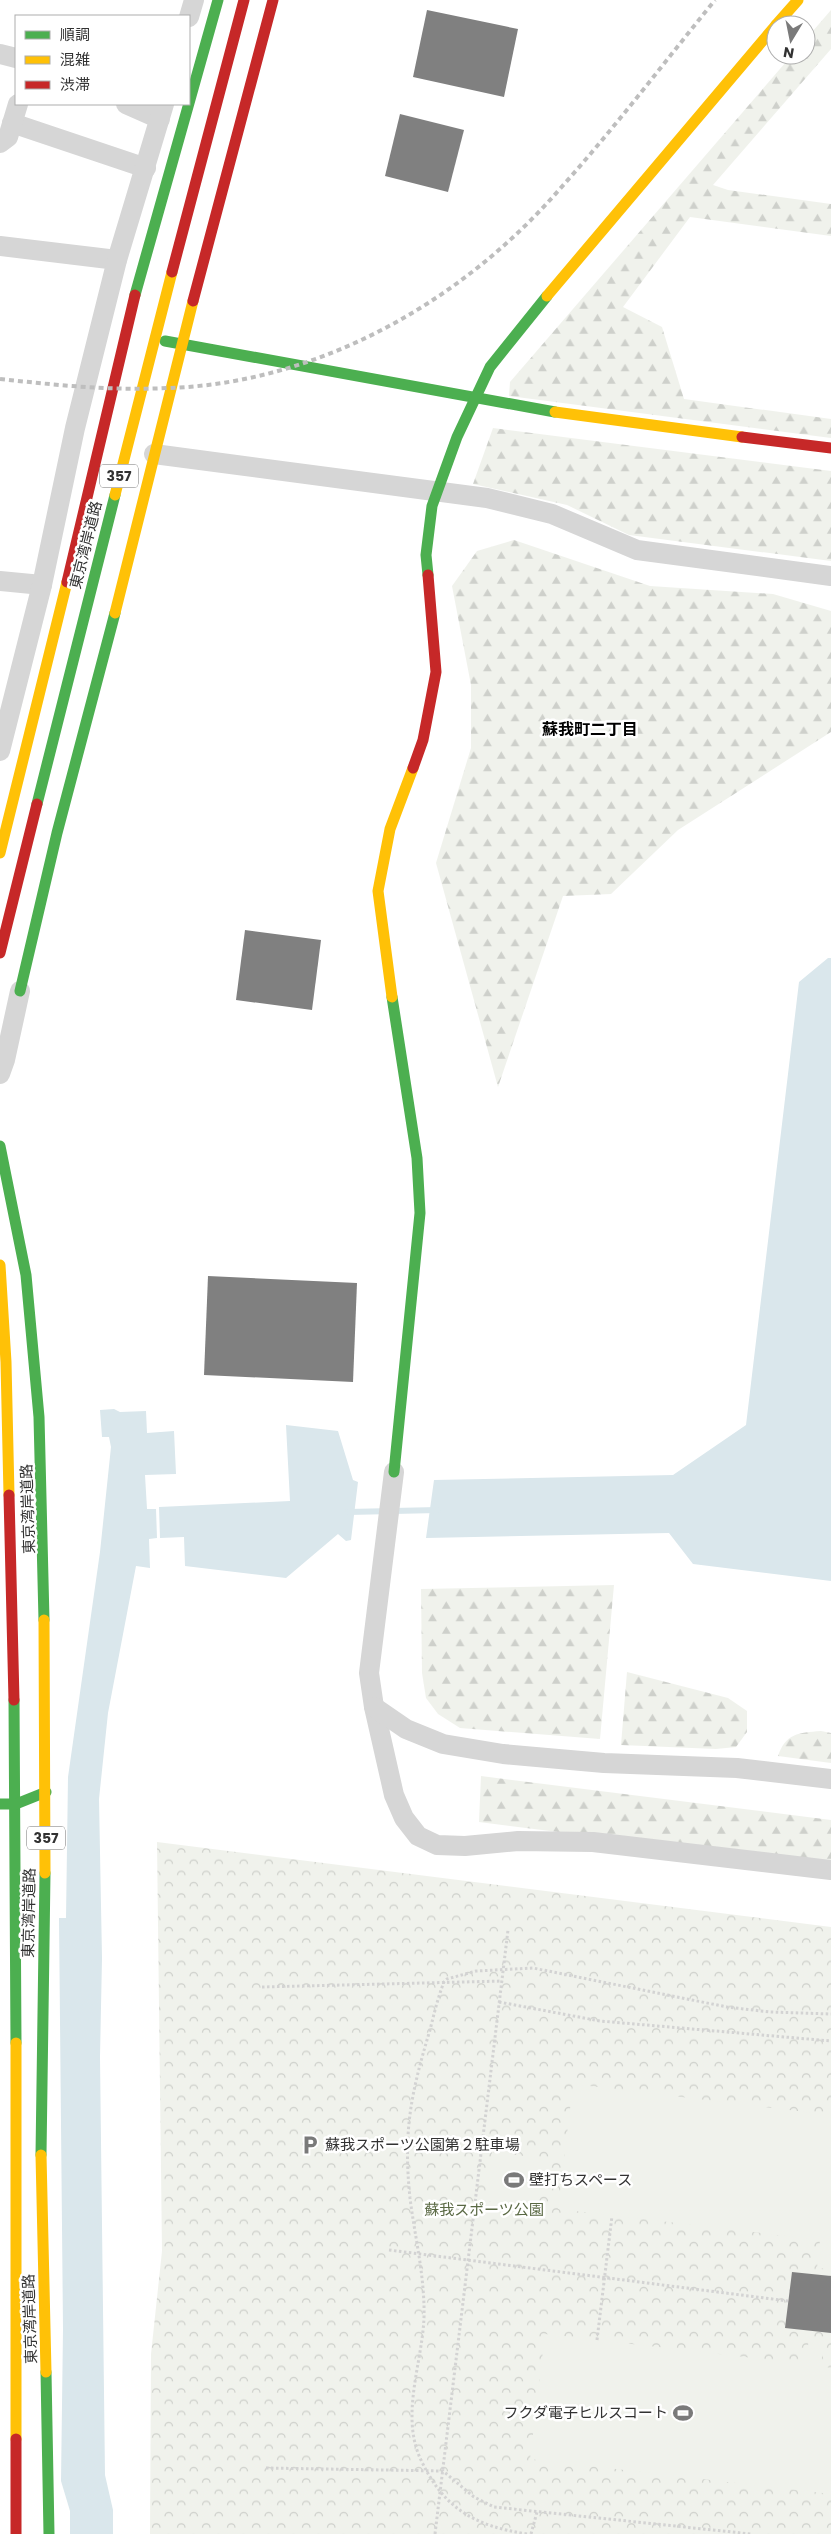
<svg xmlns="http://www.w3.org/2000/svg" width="831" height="2534" font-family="Poppins,'Noto Sans JP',sans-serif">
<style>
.forest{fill:url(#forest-firs)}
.park{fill:url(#park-crowns)}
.pitch{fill:#f0f2ec}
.water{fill:#dae7ec}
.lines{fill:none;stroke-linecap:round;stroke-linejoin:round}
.stream{stroke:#dae7ec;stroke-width:6}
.building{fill:#808080}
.path{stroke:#d3d3d3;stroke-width:3;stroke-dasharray:2.5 2.5;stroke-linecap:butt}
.street{stroke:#d6d6d6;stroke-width:20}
.fast{stroke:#4caf50;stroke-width:11}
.slow{stroke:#ffc107;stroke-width:11}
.jam{stroke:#c62828;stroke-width:11}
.rail{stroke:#bebebe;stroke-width:4;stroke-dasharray:5 4;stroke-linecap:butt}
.labels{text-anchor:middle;stroke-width:5;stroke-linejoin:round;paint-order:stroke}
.shield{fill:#fff;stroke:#707070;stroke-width:1}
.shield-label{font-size:14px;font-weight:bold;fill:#323232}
.street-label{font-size:15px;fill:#323232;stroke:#fff}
.poi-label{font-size:15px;fill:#323232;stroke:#fff;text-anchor:start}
.park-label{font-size:15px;fill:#5a6944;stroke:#fff}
.neighbourhood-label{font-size:16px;font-weight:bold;fill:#000;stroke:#fff}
</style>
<defs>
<pattern id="forest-firs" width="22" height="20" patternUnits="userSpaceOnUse" patternTransform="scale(1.25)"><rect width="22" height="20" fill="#f0f2ec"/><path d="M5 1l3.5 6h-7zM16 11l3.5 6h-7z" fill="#ced0cb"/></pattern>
<pattern id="park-crowns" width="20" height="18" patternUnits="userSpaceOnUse" patternTransform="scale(1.25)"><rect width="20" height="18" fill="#f0f2ec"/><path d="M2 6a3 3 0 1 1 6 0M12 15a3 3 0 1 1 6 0" fill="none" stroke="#ced0cb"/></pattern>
</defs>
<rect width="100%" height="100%" fill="#fff"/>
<!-- forest -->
<g class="forest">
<path d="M831 10V49L713 185 728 190 831 204V236L690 217 623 307 662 327 684 399 831 419V438L509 396 510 382 792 55H806V39Z"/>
<path d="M493 428 831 471V561L629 535 567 505 473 484Z"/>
<path d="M514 540 650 586 773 594 831 611V732L678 830 611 894 563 896 498 1087 436 863 471 748V685L452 586 477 551Z"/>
<path d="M614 1585 600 1739 460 1728 438 1714 426 1698 422 1673 421 1589Z"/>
<path d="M627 1672 728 1698 747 1711V1732L736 1747 716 1749 621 1745Z"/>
<path d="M821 1731 831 1733V1763L778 1756C786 1733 798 1733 821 1731Z"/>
<path d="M481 1776 831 1820V1866L479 1822Z"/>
</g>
<!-- park -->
<path class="park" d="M157 1842 831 1927V2534H150L151 2354 162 2251Z"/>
<!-- pitch -->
<g class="pitch">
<path d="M573 2084 831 2115V2269L817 2268 820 2240 558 2209Z"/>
<path d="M492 2152 541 2158 535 2207 486 2201Z"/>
<path d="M545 2334 806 2364 809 2337 824 2339 821 2366 831 2368V2494L530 2459Z"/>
</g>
<!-- water -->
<g class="water">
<path d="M828 958H831V1581L693 1564 669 1533 426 1538 434 1480 673 1475 746 1425 799 982Z"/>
<path d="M114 1409 120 1412 146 1411 147 1433 174 1431 176 1474 145 1475 147 1509H156L157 1538 149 1539 150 1568 136 1566 108 1713 99 1799 102 1958 100 2057 105 2475 113 2510V2534H70V2511L61 2481 63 2329 59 1918H66L68 1777 100 1552 111 1447 109 1437H102L100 1410Z"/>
<path d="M286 1425 338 1431 353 1480 358 1482 351 1540 346 1541 338 1534 286 1578 185 1566 184 1537 160 1538 159 1507 290 1501Z"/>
</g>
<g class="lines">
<!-- stream -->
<path class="stream" d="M348 1512 438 1510"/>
</g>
<!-- building -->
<g class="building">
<path d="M427 10 518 29 504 97 413 77Z"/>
<path d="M400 114 464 130 448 192 385 176Z"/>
<path d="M245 930 321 940 312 1010 236 1000Z"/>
<path d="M208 1276 357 1283 353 1382 204 1375Z"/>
<path d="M792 2272 831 2276V2333L785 2328Z"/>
</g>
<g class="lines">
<!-- path -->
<g class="path">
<path d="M262 1987 502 1981"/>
<path d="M499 2002 600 2021 831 2041"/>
<path d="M389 2250 788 2301"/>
<path d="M597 2340 612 2216"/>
<path d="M266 2468 443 2471 474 2497 494 2507 751 2534"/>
<path d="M435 2534 508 1930"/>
<path d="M527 2534C475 2526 444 2509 421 2460 400 2416 422 2364 424 2318 425 2277 415 2238 410 2198 403 2131 411 2093 430 2030 434 2014 438 1997 444 1982L447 1979 476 1971 533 1968 727 2007 770 2012 831 2014"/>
<path d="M531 2534 537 2512"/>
</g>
<!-- street -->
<g class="street">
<path d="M189 17 194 0"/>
<path d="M0 54 16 58"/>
<path d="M126 104 160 119"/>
<path d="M12 123 146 168"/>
<path d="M0 143 8 137 18 104"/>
<path d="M0 246 117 260"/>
<path d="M154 454 487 498 552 514 637 550 831 576"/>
<path d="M0 581 42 585"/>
<path d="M0 751 42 585 75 428 117 260 164 104"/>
<path d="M0 1074 5 1060 20 991"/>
<path d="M394 1472 369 1673 374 1707 394 1795 404 1818 418 1836 437 1845 465 1846 518 1841 593 1842 831 1870"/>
<path d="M374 1707 406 1729 443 1744 503 1754 604 1763 737 1768 831 1779"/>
</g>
<!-- fast -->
<g class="fast">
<path d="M135 295 218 0"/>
<path d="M165 341 555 412"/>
<path d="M428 575 426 555 432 506 457 437 490 367 547 296"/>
<path d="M37 804 115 495"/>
<path d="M20 991 57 833 115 613"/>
<path d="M392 997 417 1158 420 1213 394 1472"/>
<path d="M0 1146 26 1275 39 1417 44 1620"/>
<path d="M14 1700 16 2043"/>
<path d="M0 1804H16L46 1792"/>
<path d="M41 2155 45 1873"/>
<path d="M46 2372 49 2534"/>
</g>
<!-- slow -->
<g class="slow">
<path d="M776 25 798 0"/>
<path d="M547 296 776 25"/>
<path d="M555 412 742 437"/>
<path d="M115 495 172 272"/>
<path d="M115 613 193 301"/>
<path d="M0 853 67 582"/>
<path d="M392 997 378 891 390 829 413 768"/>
<path d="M0 1265 6 1362 9 1495"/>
<path d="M44 1620 45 1873"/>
<path d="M16 2043V2439"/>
<path d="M41 2155 46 2372"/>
</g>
<!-- jam -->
<g class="jam">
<path d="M172 272 244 0"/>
<path d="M193 301 273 0"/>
<path d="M742 437 831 448"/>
<path d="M67 582 135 295"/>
<path d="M413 768 423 740 436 672 428 575"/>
<path d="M0 953 37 804"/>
<path d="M9 1495 14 1700"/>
<path d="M16 2439V2534"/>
</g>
<!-- rail -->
<path class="rail" d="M0 379C56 385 112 391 169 388 318 383 461 302 558 191 613 130 663 64 715 0"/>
</g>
<!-- icons -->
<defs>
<symbol id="parking-bare" viewBox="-9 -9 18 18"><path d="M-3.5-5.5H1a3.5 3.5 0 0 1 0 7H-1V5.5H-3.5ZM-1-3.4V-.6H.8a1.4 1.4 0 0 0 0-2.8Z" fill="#7a7a7a" stroke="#fff" stroke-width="2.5" paint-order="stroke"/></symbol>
<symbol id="stadium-bare" viewBox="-9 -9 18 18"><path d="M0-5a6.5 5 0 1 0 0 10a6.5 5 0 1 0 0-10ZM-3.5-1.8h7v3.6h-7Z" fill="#7a7a7a" stroke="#fff" stroke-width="2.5" paint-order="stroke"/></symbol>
</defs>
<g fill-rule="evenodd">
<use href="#parking-bare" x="296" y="2131" width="28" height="28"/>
<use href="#stadium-bare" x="500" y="2166" width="28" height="28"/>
<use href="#stadium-bare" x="669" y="2399" width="28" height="28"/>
</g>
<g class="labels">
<!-- shield labels -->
<g class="shield">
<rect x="100" y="464.5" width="38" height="23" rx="4"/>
<rect x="27" y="1826.5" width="38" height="23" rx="4"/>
</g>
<g class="shield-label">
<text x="119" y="481">357</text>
<text x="46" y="1843">357</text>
</g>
<!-- street labels -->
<g class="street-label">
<text transform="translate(86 545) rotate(-76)" y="5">東京湾岸道路</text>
<text transform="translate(28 1509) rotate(-92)" y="5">東京湾岸道路</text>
<text transform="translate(29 1913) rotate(-89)" y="5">東京湾岸道路</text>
<text transform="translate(30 2319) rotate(-92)" y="5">東京湾岸道路</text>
</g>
<!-- poi labels -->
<g class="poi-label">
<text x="325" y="2150">蘇我スポーツ公園第２駐車場</text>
<text x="529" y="2185">壁打ちスペース</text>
<text x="668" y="2418" text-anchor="end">フクダ電子ヒルスコート</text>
</g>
<!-- park labels -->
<g class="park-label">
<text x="484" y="2215">蘇我スポーツ公園</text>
</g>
<!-- neighbourhood labels -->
<g class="neighbourhood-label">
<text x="590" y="735">蘇我町二丁目</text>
</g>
</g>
<!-- legend -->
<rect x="15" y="15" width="175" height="90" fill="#ffffff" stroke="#adadad"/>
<rect x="25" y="31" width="25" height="8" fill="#4caf50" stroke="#adadad"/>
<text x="60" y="40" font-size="15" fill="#323232">順調</text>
<rect x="25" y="56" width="25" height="8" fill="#ffc107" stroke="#adadad"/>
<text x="60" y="65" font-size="15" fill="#323232">混雑</text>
<rect x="25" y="81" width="25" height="8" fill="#c62828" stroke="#adadad"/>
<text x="60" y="90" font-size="15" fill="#323232">渋滞</text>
<!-- north arrow -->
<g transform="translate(791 40) rotate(190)"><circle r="24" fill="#ffffff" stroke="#adadad"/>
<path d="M0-4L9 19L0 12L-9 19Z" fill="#7a7a7a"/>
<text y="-8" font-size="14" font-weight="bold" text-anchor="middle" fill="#323232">N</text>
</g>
</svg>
